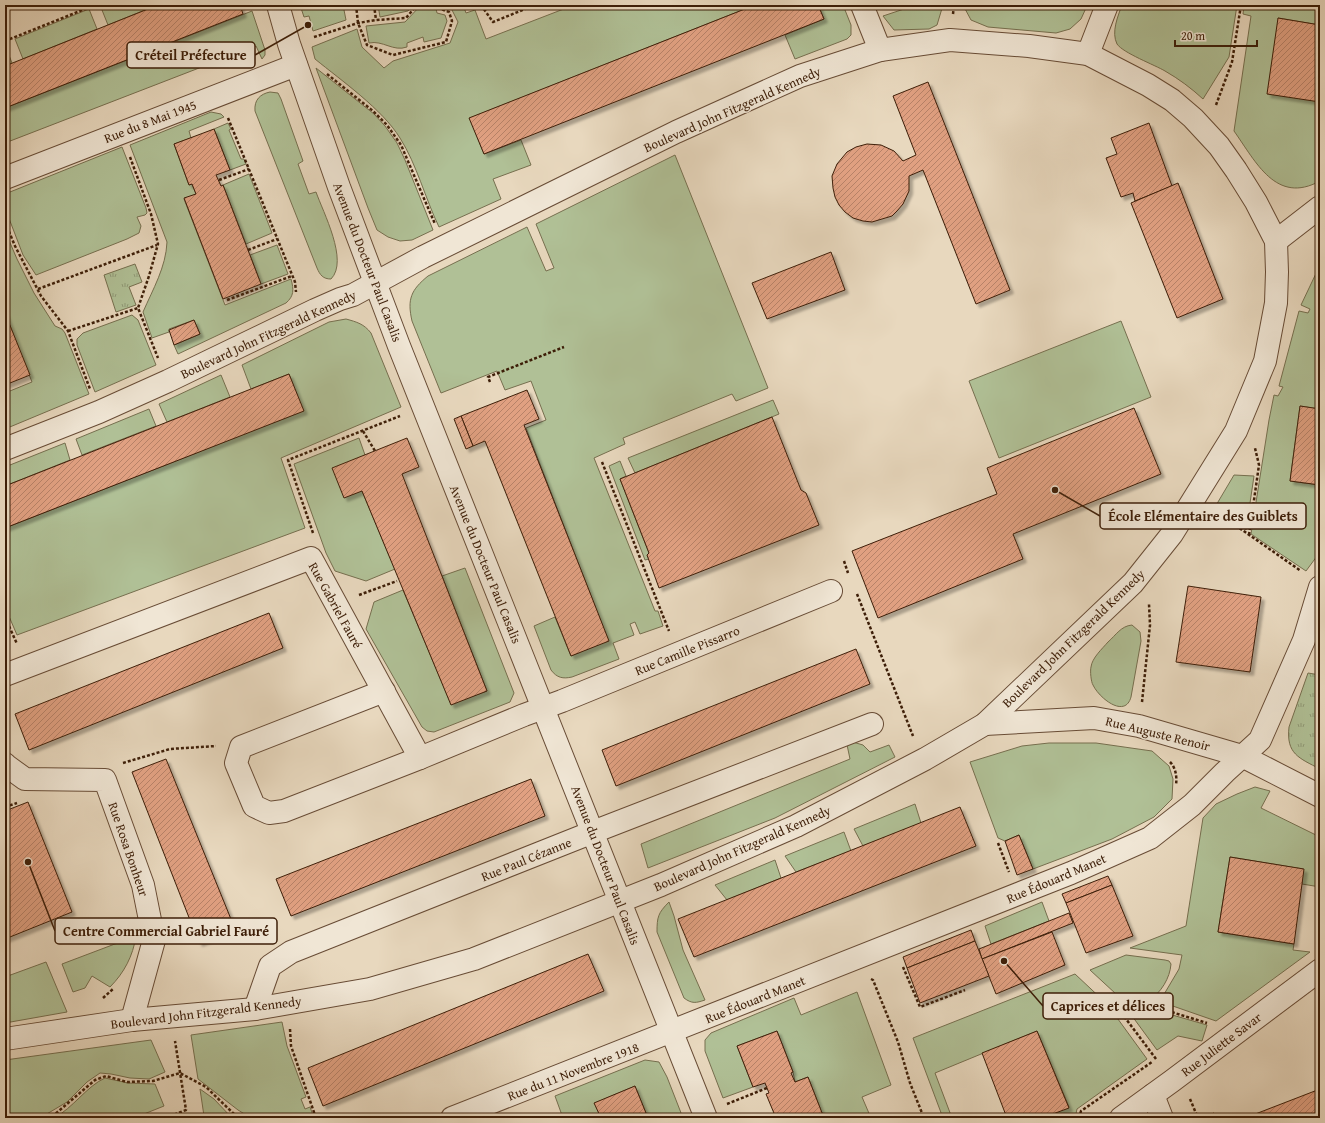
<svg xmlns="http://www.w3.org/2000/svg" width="1325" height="1123" font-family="'Gentium Book Plus',serif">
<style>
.grass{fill:#b0c096;stroke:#766f4f}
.park{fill:url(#park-tufts);stroke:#766f4f}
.building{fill:url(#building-hatch);stroke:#3d1e08;filter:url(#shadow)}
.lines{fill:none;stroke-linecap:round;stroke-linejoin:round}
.minor-casing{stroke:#684c36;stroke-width:24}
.path{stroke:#3d1e08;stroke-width:2.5;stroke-dasharray:3 2;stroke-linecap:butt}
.minor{stroke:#f0e6d5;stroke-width:22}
.labels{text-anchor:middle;stroke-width:3;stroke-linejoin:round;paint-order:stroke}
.street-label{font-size:13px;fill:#3d1e08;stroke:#f0e6d5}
.leader{fill:none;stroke:#3d1e08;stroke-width:1.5}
.callout-dot{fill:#3d1e08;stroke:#f0e6d5;stroke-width:1.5}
.callout{fill:#f0e6d5;stroke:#3d1e08;stroke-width:1.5}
.callout-label{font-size:14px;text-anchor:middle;font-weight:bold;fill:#3d1e08}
</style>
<defs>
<pattern id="park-tufts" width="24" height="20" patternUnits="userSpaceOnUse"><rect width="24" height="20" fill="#b0c096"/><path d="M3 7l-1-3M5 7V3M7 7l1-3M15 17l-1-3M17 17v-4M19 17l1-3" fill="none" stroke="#909b78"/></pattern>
<pattern id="building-hatch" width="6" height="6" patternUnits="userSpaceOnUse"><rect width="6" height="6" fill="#e0a081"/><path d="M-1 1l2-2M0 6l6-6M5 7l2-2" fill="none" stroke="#b78268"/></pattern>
<filter id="shadow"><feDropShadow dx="3.5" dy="3.5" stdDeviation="1" flood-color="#0004"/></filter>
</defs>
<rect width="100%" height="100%" fill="#e8d8be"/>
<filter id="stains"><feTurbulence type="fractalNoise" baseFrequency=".005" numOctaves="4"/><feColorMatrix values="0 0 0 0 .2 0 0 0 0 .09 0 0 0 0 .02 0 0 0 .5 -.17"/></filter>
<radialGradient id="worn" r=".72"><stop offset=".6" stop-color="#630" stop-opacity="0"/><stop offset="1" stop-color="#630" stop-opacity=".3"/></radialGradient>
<!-- grass -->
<g class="grass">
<path d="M100 5H144L145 10 108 25Z"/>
<path d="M300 5H343L346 20 313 31 309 16 304 17Z"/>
<path d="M378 5H413L408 11 380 17Z"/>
<path d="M421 5H435L437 13 445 15 447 21 441 38 424 42 423 37 407 43V47C393 52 383 40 369 43L366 26 405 22Z"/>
<path d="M443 5H463L466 13 475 10 486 39 574 5H755L470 118 484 154 521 140 531 165 493 179 501 199 439 227C425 198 417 165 400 138 382 109 342 81 315 59L312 47 357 29 362 47 384 68 393 61 450 43 458 22 450 6H443Z"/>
<path d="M818 5H843L851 25V35L847 39 795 59 785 35 824 19Z"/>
<path d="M902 5H943L937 25 929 29 894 30 883 16 904 9Z"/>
<path d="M963 5H1085L1086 8 1081 19 1070 29 1056 33 988 27 971 20Z"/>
<path d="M1122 5H1237L1229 57 1203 99C1191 88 1179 79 1165 71 1155 65 1123 53 1117 44 1111 32 1118 16 1122 5Z"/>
<path d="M1244 5H1320V25L1278 18 1320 102V181C1276 205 1256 162 1234 131L1251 16 1243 14Z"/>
<path d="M89 9 97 29 23 59 15 39Z"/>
<path d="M252 11 265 50V55L262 59 256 46 5 143V108Z"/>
<path d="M5 45 12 63 5 66Z"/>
<path d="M316 68 374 114 385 126 397 143 405 160 433 230 412 240 400 241 388 237 377 230 368 208Z"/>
<path d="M270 92 278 93 281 99 303 161 298 164 309 194 316 192C323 212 349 261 331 279 323 279 320 275 317 268L255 111C254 100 260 94 270 92Z"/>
<path d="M211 112 221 114 224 117 189 131 191 138 174 144 189 185 192 184 196 194 184 199 225 305 291 279C294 290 294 296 286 303L178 354 174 345 200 334 194 320 169 329V332L152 338 143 312C153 289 166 267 167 242L130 145Z"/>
<path d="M228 123 231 129 229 130 241 159H244L246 164 230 170 214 129Z"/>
<path d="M122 147 146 208 147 213 145 215 137 217 141 226 139 233 127 239 36 275 23 255 5 208V194Z"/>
<path d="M675 155 768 388 736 401 732 394 623 438 625 444 594 458 655 611H658L663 626 640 634 635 622 630 624 634 635 613 643 619 659 572 677C563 679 557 678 551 670L534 626 555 617 571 656 608 640 526 428 546 420 531 381 505 390 497 371 441 393 412 321C407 299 411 290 428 276L527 227 546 271 554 268 536 224Z"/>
<path d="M249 174 272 233 246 244 223 185Z"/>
<path d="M5 231 17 259 34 293 55 326 62 329 65 333 89 394 5 429V393L32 382 5 313Z"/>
<path d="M277 245 288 274 261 284 250 255Z"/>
<path d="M1320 265V409L1300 406 1290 481 1320 485V552L1306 571 1251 534 1269 420 1274 395 1278 396 1283 387 1279 386 1299 311 1308 313 1310 309 1301 305Z"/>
<path d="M132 315 138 320 156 365 95 392 77 345V339L83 333Z"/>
<path d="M346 319C357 322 364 324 371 333L401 407 281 458 305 528 17 635 5 607V528L303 411 289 374 251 389 242 365 329 322Z"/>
<path d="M1121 321 1151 397 999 458 969 381Z"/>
<path d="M221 375 230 397 167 422 159 404Z"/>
<path d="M773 400 779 414 635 473 628 458Z"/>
<path d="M149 409 156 426 82 455 76 439Z"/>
<path d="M359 438 365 455 362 491 395 569 366 581 335 571 326 553 294 464Z"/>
<path d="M65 443 70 460 10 484 5 472V467Z"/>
<path d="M620 461 626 476 620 479 649 553 647 555 649 559 645 560 609 466Z"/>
<path d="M1234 475 1254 476 1246 530 1215 507Z"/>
<path d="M465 568 514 693 510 702 434 732 427 731 422 727 366 629 374 602 403 590 451 704 487 691 442 576Z"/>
<path d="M1132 625 1140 632 1141 641 1131 697C1125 719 1099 698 1093 685 1091 682 1090 671 1091 667 1092 658 1102 649 1108 642 1116 635 1121 626 1132 625Z"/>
<path d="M846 740 863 745 870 752 889 745 895 757 775 818 648 868 641 844 850 759Z"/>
<path d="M1049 743H1096L1152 751 1169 766 1173 779 1172 799 1154 817 1112 839 1033 869 1019 835 1005 841 998 838 970 762 1022 746Z"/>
<path d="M1255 787 1270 791 1261 808 1320 837V887L1302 884 1303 869 1230 857 1218 932 1294 944 1293 950 1310 952 1216 1021 1167 1004 1164 1001 1163 996 1179 969 1182 955 1130 948 1186 926 1203 818 1216 804 1237 794Z"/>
<path d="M915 804 921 823 863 846 854 829Z"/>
<path d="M844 832 851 851 796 872 785 856Z"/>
<path d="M775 860 781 878 727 900 715 885Z"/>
<path d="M669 902 674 916 683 950 705 1000C696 1003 692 1004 684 998L657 932C657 917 658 913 669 902Z"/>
<path d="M1042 902 1049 921 991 944 985 926Z"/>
<path d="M136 936C133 956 124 973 110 987L92 976 85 988 73 992 62 964Z"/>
<path d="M1126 955 1165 960 1169 961 1171 964C1170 978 1161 993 1149 1000L1116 994 1090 970Z"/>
<path d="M46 962 67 1012 5 1023V977Z"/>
<path d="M1075 974 1107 1004 1147 1059 1077 1109 1075 1118H1042L1069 1107 1037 1031 935 1073 952 1118H943L913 1038Z"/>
<path d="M857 992 891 1085 862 1097 871 1118H824L808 1077 795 1082 793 1072 777 1031 737 1046 753 1087 723 1098 705 1051V1040L711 1033 794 998 801 1015Z"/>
<path d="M1124 1005 1155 1010 1207 1025 1202 1041 1178 1036 1157 1050Z"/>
<path d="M282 1022 287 1046 306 1097 301 1099 305 1109 310 1107 314 1118H251L238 1110 198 1079 191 1035Z"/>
<path d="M151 1040 165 1072 149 1079 130 1078 111 1074 100 1073 87 1082 67 1102 40 1118H5V1060Z"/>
<path d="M645 1060 659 1062 667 1077 683 1118H648L635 1086 595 1103 601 1118H563L555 1096Z"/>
<path d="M105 1078 128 1083 155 1084 164 1106 134 1118H54C73 1108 87 1086 105 1078Z"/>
<path d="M200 1089 214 1099 232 1118H200L204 1116Z"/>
</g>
<!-- park -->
<g class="park">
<path d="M135 264 142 282 129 287 136 305 116 312 104 275Z"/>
<path d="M1308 673 1320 675V769C1299 758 1286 754 1289 727Z"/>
</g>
<!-- building -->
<g class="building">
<path d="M158 5H240L243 14 5 108V66Z"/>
<path d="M755 5H818L824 19 484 154 469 118Z"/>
<path d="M1278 18 1320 25V102L1267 94Z"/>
<path d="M928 82 1010 290 976 304 923 170 909 176V191L903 204 897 211 892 216 872 222 863 221 853 218 845 212 839 205 835 197 833 188 832 176 837 164 847 152 856 147 867 144 881 145 894 151 903 161 916 155 893 96Z"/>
<path d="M1149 123 1172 186 1135 201 1133 193 1121 197 1106 158 1117 154 1111 138Z"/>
<path d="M214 129 230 170 216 175 221 186 223 185 261 284 223 299 184 198 196 194 192 184 189 185 174 144Z"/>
<path d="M1178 183 1223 299 1177 318 1131 203Z"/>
<path d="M831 252 845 290 767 319 752 283Z"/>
<path d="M5 313 30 375 5 385Z"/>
<path d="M194 320 200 334 174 345 169 330Z"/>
<path d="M289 374 304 411 5 528V486Z"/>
<path d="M527 390 539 419 524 425 609 641 571 656 485 441 473 446 461 416Z"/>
<path d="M1300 406 1320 409V485L1290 481Z"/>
<path d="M1134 408 1161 474 1013 534 1023 559 878 618 852 551 997 494 987 468Z"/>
<path d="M461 416 473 446 466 449 454 419Z"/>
<path d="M772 417 801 490 806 493 819 525 659 588 647 555 649 553 620 479Z"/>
<path d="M407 438 419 467 402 474 487 691 451 705 362 491 344 498 332 468Z"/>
<path d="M1188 586 1261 597 1250 672 1176 662Z"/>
<path d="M269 613 283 648 29 750 15 714Z"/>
<path d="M856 649 870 684 616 786 602 750Z"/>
<path d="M166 759 235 929 199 943 132 772Z"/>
<path d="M531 779 545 816 291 916 276 879Z"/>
<path d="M28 802 72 912 5 939V811Z"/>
<path d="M960 807 976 846 694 957 678 919Z"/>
<path d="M1019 835 1033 869 1017 875 1005 841Z"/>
<path d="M1230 857 1304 869 1294 944 1218 932Z"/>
<path d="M1108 876 1112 885 1066 903 1062 894Z"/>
<path d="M1112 885 1133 936 1086 953 1066 903Z"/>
<path d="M1069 913 1073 923 982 959 979 949Z"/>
<path d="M971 930 975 941 907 968 903 957Z"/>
<path d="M1052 932 1065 965 996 994 982 959Z"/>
<path d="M975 941 989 976 920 1003 907 968Z"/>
<path d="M588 954 604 991 323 1106 308 1068Z"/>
<path d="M777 1031 793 1072 791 1073 795 1082 808 1077 824 1118H776L766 1094 769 1093 765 1083 753 1087 737 1046Z"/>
<path d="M1037 1031 1069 1108 1042 1118H1007L982 1053Z"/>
<path d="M635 1086 648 1118H601L594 1103Z"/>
<path d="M1320 1089V1118H1245Z"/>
<path d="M1214 1113 1216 1118H1204L1203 1117Z"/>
</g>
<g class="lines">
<defs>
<g id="minor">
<path d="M278 5 289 44 339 187 399 346 706 1118"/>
<path d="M862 5 880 50"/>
<path d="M1088 54 1107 5"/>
<path d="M5 178 296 65"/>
<path d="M1276 241 1320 207"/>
<path d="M5 449 99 412 168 381 315 310 340 299 353 295 423 257 676 132 800 76 880 50 950 40 1029 46 1088 54 1148 85 1172 100 1193 118 1219 146 1236 170 1256 202 1276 241 1277 272 1276 303 1265 361 1236 431 1172 534 1133 583 985 724 925 759 796 826 661 885 474 959 370 989 255 1009 132 1020 5 1039"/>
<path d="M5 675 311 558 420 758 524 715 562 701 831 591"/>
<path d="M384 691 241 747 236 763 254 806 269 813 284 811 420 758"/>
<path d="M985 724 1094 718 1139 726 1242 756 1320 796"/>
<path d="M5 764 7 766 25 779 105 780 143 885 154 940 132 1020"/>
<path d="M255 1009 270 966 291 952 593 832 872 724"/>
<path d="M1153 1095 1162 1118"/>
<path d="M452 1118 1071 873 1150 838 1192 805 1225 772 1260 740 1304 640 1320 587"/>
<path d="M1121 1118 1172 1081 1320 970"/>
</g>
</defs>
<!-- minor casing -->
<use href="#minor" class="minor-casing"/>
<!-- path -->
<g class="path">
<path d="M356 5 358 23 367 45 393 55 446 42 452 21 449 12 441 9 439 5"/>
<path d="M374 5 376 20"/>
<path d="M481 5 493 22 535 5"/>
<path d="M953 14 954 5"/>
<path d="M314 37 358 23 376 20 406 18 417 5"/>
<path d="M5 41 95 5"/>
<path d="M327 74 373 111 387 125 401 145 435 224"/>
<path d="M1216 105 1232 62 1241 5"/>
<path d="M228 118 295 282 296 292"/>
<path d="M130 157 151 214 158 244 149 276 138 308 158 358"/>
<path d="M219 180 249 169"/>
<path d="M5 222 15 246 41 296 68 331 90 389"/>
<path d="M248 250 277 239"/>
<path d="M38 289 157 245"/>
<path d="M227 300 292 276"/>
<path d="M68 331 138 308"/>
<path d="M490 382 488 377 564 347"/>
<path d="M363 431 375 451"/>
<path d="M602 462 669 631"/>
<path d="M1215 511 1301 571"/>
<path d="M313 533 288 460 400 416"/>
<path d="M1249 535 1259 465 1255 448"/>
<path d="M844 561 848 573"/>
<path d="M857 594 913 736"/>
<path d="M359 595 397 581"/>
<path d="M5 617 17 644"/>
<path d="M1142 702 1150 625 1149 604"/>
<path d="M5 730 8 739"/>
<path d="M1170 762C1176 768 1177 777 1176 785"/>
<path d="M123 763 170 749 216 746"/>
<path d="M5 807 17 803"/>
<path d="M998 843 1009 872"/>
<path d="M903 967 920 1007 965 990"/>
<path d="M871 979 873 980 898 1042 910 1083 924 1118"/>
<path d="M103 998 113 989"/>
<path d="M290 1029 291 1046 316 1118"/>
<path d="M1156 1059 1114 1003 1120 1000 1155 1007 1207 1023"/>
<path d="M1190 1099 1198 1118"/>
<path d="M727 1104 767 1088"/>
<path d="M47 1118 54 1115 95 1080 106 1076 127 1082 153 1081 180 1073 206 1087 235 1115 240 1118"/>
<path d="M165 1118 186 1110 175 1041"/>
<path d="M1079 1118 1081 1111 1152 1062"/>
</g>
<!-- minor -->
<use href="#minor" class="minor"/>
</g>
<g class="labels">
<!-- street labels -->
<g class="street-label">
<text transform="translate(732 109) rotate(-24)" y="5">Boulevard John Fitzgerald Kennedy</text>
<text transform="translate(150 121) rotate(-21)" y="5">Rue du 8 Mai 1945</text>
<text transform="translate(368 262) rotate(69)" y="5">Avenue du Docteur Paul Casalis</text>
<text transform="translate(268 334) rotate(-25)" y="5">Boulevard John Fitzgerald Kennedy</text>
<text transform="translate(486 564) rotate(68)" y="5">Avenue du Docteur Paul Casalis</text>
<text transform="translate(336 605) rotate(61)" y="5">Rue Gabriel Fauré</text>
<text transform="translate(1073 638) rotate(-44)" y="5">Boulevard John Fitzgerald Kennedy</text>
<text transform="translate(687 650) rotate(-22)" y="5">Rue Camille Pissarro</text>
<text transform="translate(1158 733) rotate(14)" y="5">Rue Auguste Renoir</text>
<text transform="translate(742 848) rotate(-24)" y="5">Boulevard John Fitzgerald Kennedy</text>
<text transform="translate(129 849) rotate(71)" y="5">Rue Rosa Bonheur</text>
<text transform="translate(526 859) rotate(-22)" y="5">Rue Paul Cézanne</text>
<text transform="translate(606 865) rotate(69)" y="5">Avenue du Docteur Paul Casalis</text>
<text transform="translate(1056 878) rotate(-23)" y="5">Rue Édouard Manet</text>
<text transform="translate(755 999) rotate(-22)" y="5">Rue Édouard Manet</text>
<text transform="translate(206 1012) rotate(-7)" y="5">Boulevard John Fitzgerald Kennedy</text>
<text transform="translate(1221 1044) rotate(-37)" y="5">Rue Juliette Savar</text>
<text transform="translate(573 1071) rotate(-21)" y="5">Rue du 11 Novembre 1918</text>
</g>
</g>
<!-- callouts -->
<path class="leader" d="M308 25L255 55M1055 490L1100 516M28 862L55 931M1004 961L1043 1006"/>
<g class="callout-dot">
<circle cx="308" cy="25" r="4"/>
<circle cx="1055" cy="490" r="4"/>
<circle cx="28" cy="862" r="4"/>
<circle cx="1004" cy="961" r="4"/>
</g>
<g class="callout">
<rect x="127" y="42" width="128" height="26" rx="4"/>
<rect x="1100" y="503" width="206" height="26" rx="4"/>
<rect x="55" y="918" width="222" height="26" rx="4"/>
<rect x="1043" y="993" width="130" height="26" rx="4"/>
</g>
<g class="callout-label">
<text x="191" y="60">Créteil Préfecture</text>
<text x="1203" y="521">École Elémentaire des Guiblets</text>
<text x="166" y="936">Centre Commercial Gabriel Fauré</text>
<text x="1108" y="1011">Caprices et délices</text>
</g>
<!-- margin -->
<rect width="1325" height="1123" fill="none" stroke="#e8d8be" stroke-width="20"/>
<rect x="6" y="6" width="1313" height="1111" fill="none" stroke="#3d1e08" stroke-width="2"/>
<rect x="10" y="10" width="1305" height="1103" fill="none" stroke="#3d1e08"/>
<!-- scale -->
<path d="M1175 40v6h82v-6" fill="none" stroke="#3d1e08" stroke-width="2"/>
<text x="1181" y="40" font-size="12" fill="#3d1e08" stroke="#f0e6d5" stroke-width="3" paint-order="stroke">20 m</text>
<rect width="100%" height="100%" filter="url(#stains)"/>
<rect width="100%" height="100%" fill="url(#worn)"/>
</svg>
